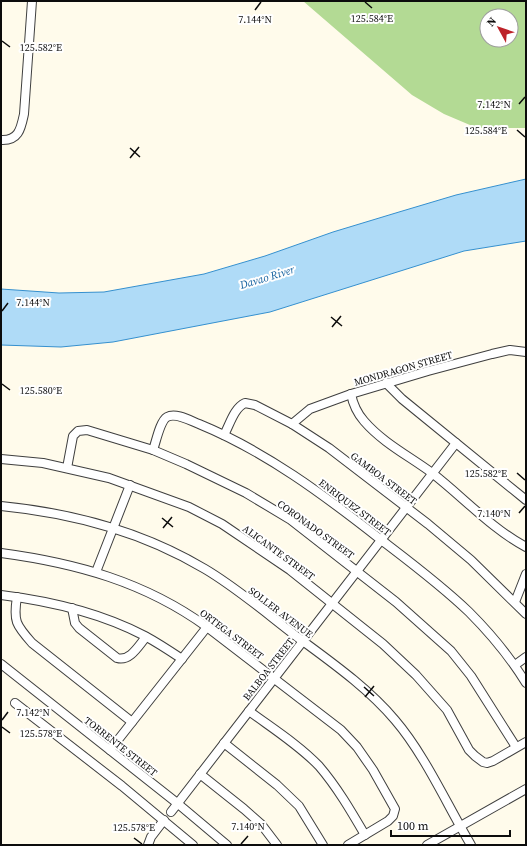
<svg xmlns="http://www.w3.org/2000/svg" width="527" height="846" font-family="'Source Serif 4',serif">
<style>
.forest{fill:#b3da94;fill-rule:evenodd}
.water{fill:#afdbf7;stroke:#3590cf}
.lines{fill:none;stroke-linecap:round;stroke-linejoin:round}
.minor-casing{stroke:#3f3f3f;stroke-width:10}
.minor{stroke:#fff;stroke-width:8}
.ticks{fill:none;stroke:#0c0c0c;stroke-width:1.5}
.labels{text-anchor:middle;stroke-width:4;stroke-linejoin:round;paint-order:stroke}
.street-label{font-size:10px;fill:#0c0c0c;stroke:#fff}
.water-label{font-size:11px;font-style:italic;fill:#14619f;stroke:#fff}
.ticks-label{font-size:10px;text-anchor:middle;fill:#0c0c0c;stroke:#fff;stroke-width:4;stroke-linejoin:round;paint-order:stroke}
</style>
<rect width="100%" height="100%" fill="#fffbeb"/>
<!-- forest -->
<path class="forest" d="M303 1H526V128H477L444 114 412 95ZM487 16H511V40H487Z"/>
<!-- water -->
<path class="water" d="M526 179V241L464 251 270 312 113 342 61 347 1 345V289L59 293 104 292 204 274 265 256 333 232 399 212 456 195Z"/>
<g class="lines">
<defs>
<g id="minor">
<path d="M1 140C19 141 21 128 24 114L32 1"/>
<path d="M386 383 402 399 526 500"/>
<path d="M351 394C353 404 357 413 364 421 383 443 409 456 432 473 463 497 492 529 526 547"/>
<path d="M292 424 310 409 351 394 428 371 492 354 510 350 526 352"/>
<path d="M224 435C230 424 234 408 245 403L255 405 292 424 329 448 428 524 471 560 526 614"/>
<path d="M153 450C156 442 160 421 167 417 176 412 191 421 199 424 265 451 324 495 380 539 410 562 441 585 469 612 490 633 510 657 526 683"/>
<path d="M1 459 43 463 109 478 189 507 222 524 290 570 383 644 416 675 447 710 469 750 475 756 483 762 487 763 493 761 526 742"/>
<path d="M67 468 73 436 78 431 87 430 153 450 186 464 246 493 291 520 396 602 451 651 471 676 516 747"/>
<path d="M1 506C73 513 143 532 205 569 237 588 266 613 296 636 331 662 367 687 395 720 425 755 447 805 471 845"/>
<path d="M1 553C76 563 145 582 207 627L341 730 357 747 373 770 395 809 393 816 388 821 348 845"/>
<path d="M96 572 130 485"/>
<path d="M1 595C50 601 101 613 145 636 158 643 170 651 182 659"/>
<path d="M17 597C13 621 16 625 32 643L132 722"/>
<path d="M515 602 526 574"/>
<path d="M72 608 75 623 79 628 117 658C130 662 139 645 146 637"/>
<path d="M1 664 177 803 227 845"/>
<path d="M515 665 526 657"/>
<path d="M15 703 122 786 193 845"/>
<path d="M249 711C272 728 299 745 319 766 337 787 351 811 365 835"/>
<path d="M224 743 277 785 299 806 323 845"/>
<path d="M110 750 207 627"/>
<path d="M200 774 244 809 261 824 277 845"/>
<path d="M171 812 456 443"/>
<path d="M148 845 151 837 164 820"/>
<path d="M427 845 526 789"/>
</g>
</defs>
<!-- minor casing -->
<use href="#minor" class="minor-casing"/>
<!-- minor -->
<use href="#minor" class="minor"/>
</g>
<!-- ticks -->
<path class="ticks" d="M365 2 372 8M255 10 261 2M2 41 10 47M519 104 525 97M517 130 525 137M130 148 140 157M130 158 139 147M2 311 8 303M331 317 342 326M332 327 341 316M2 384 10 390M517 473 525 480M519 513 525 506M162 518 173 527M163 528 172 517M364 687 374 696M365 697 374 686M2 720 8 712M2 727 10 733M134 838 142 844M241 844 248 836"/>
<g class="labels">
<!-- street labels -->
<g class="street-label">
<text transform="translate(403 368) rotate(-16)" y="4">MONDRAGON STREET</text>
<text transform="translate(384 478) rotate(37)" y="4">GAMBOA STREET</text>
<text transform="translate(355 507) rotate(37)" y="4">ENRIQUEZ STREET</text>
<text transform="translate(316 529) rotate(36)" y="4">CORONADO STREET</text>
<text transform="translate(279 552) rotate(36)" y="4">ALICANTE STREET</text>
<text transform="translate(281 612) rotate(37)" y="4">SOLLER AVENUE</text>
<text transform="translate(232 634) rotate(37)" y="4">ORTEGA STREET</text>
<text transform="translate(268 669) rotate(-52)" y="4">BALBOA STREET</text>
<text transform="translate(121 746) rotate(38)" y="4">TORRENTE STREET</text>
</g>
<!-- water labels -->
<g class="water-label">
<text transform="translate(267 277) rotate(-17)" y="4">Davao River</text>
</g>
</g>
<g class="ticks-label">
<text x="372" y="22">125.584°E</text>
<text x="255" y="23">7.144°N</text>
<text x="41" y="51">125.582°E</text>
<text x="494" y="108">7.142°N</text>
<text x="486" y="134">125.584°E</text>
<text x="33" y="306">7.144°N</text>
<text x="41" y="394">125.580°E</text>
<text x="486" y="477">125.582°E</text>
<text x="494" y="517">7.140°N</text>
<text x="33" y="716">7.142°N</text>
<text x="41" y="737">125.578°E</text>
<text x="248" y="830">7.140°N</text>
<text x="134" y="831">125.578°E</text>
</g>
<!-- border -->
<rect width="527" height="846" fill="none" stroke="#0c0c0c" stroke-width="4"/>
<!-- north arrow -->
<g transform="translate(499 28) rotate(310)"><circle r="19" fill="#ffffff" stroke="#9e9e9e"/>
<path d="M0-3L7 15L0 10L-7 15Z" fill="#bd2229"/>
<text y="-6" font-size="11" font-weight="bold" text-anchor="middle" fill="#0c0c0c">N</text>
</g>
<!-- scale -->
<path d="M391 830v6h119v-6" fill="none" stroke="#0c0c0c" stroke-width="2"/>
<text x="397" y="830" font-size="12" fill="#0c0c0c" stroke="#ffffff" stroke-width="3" paint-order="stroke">100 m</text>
</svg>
